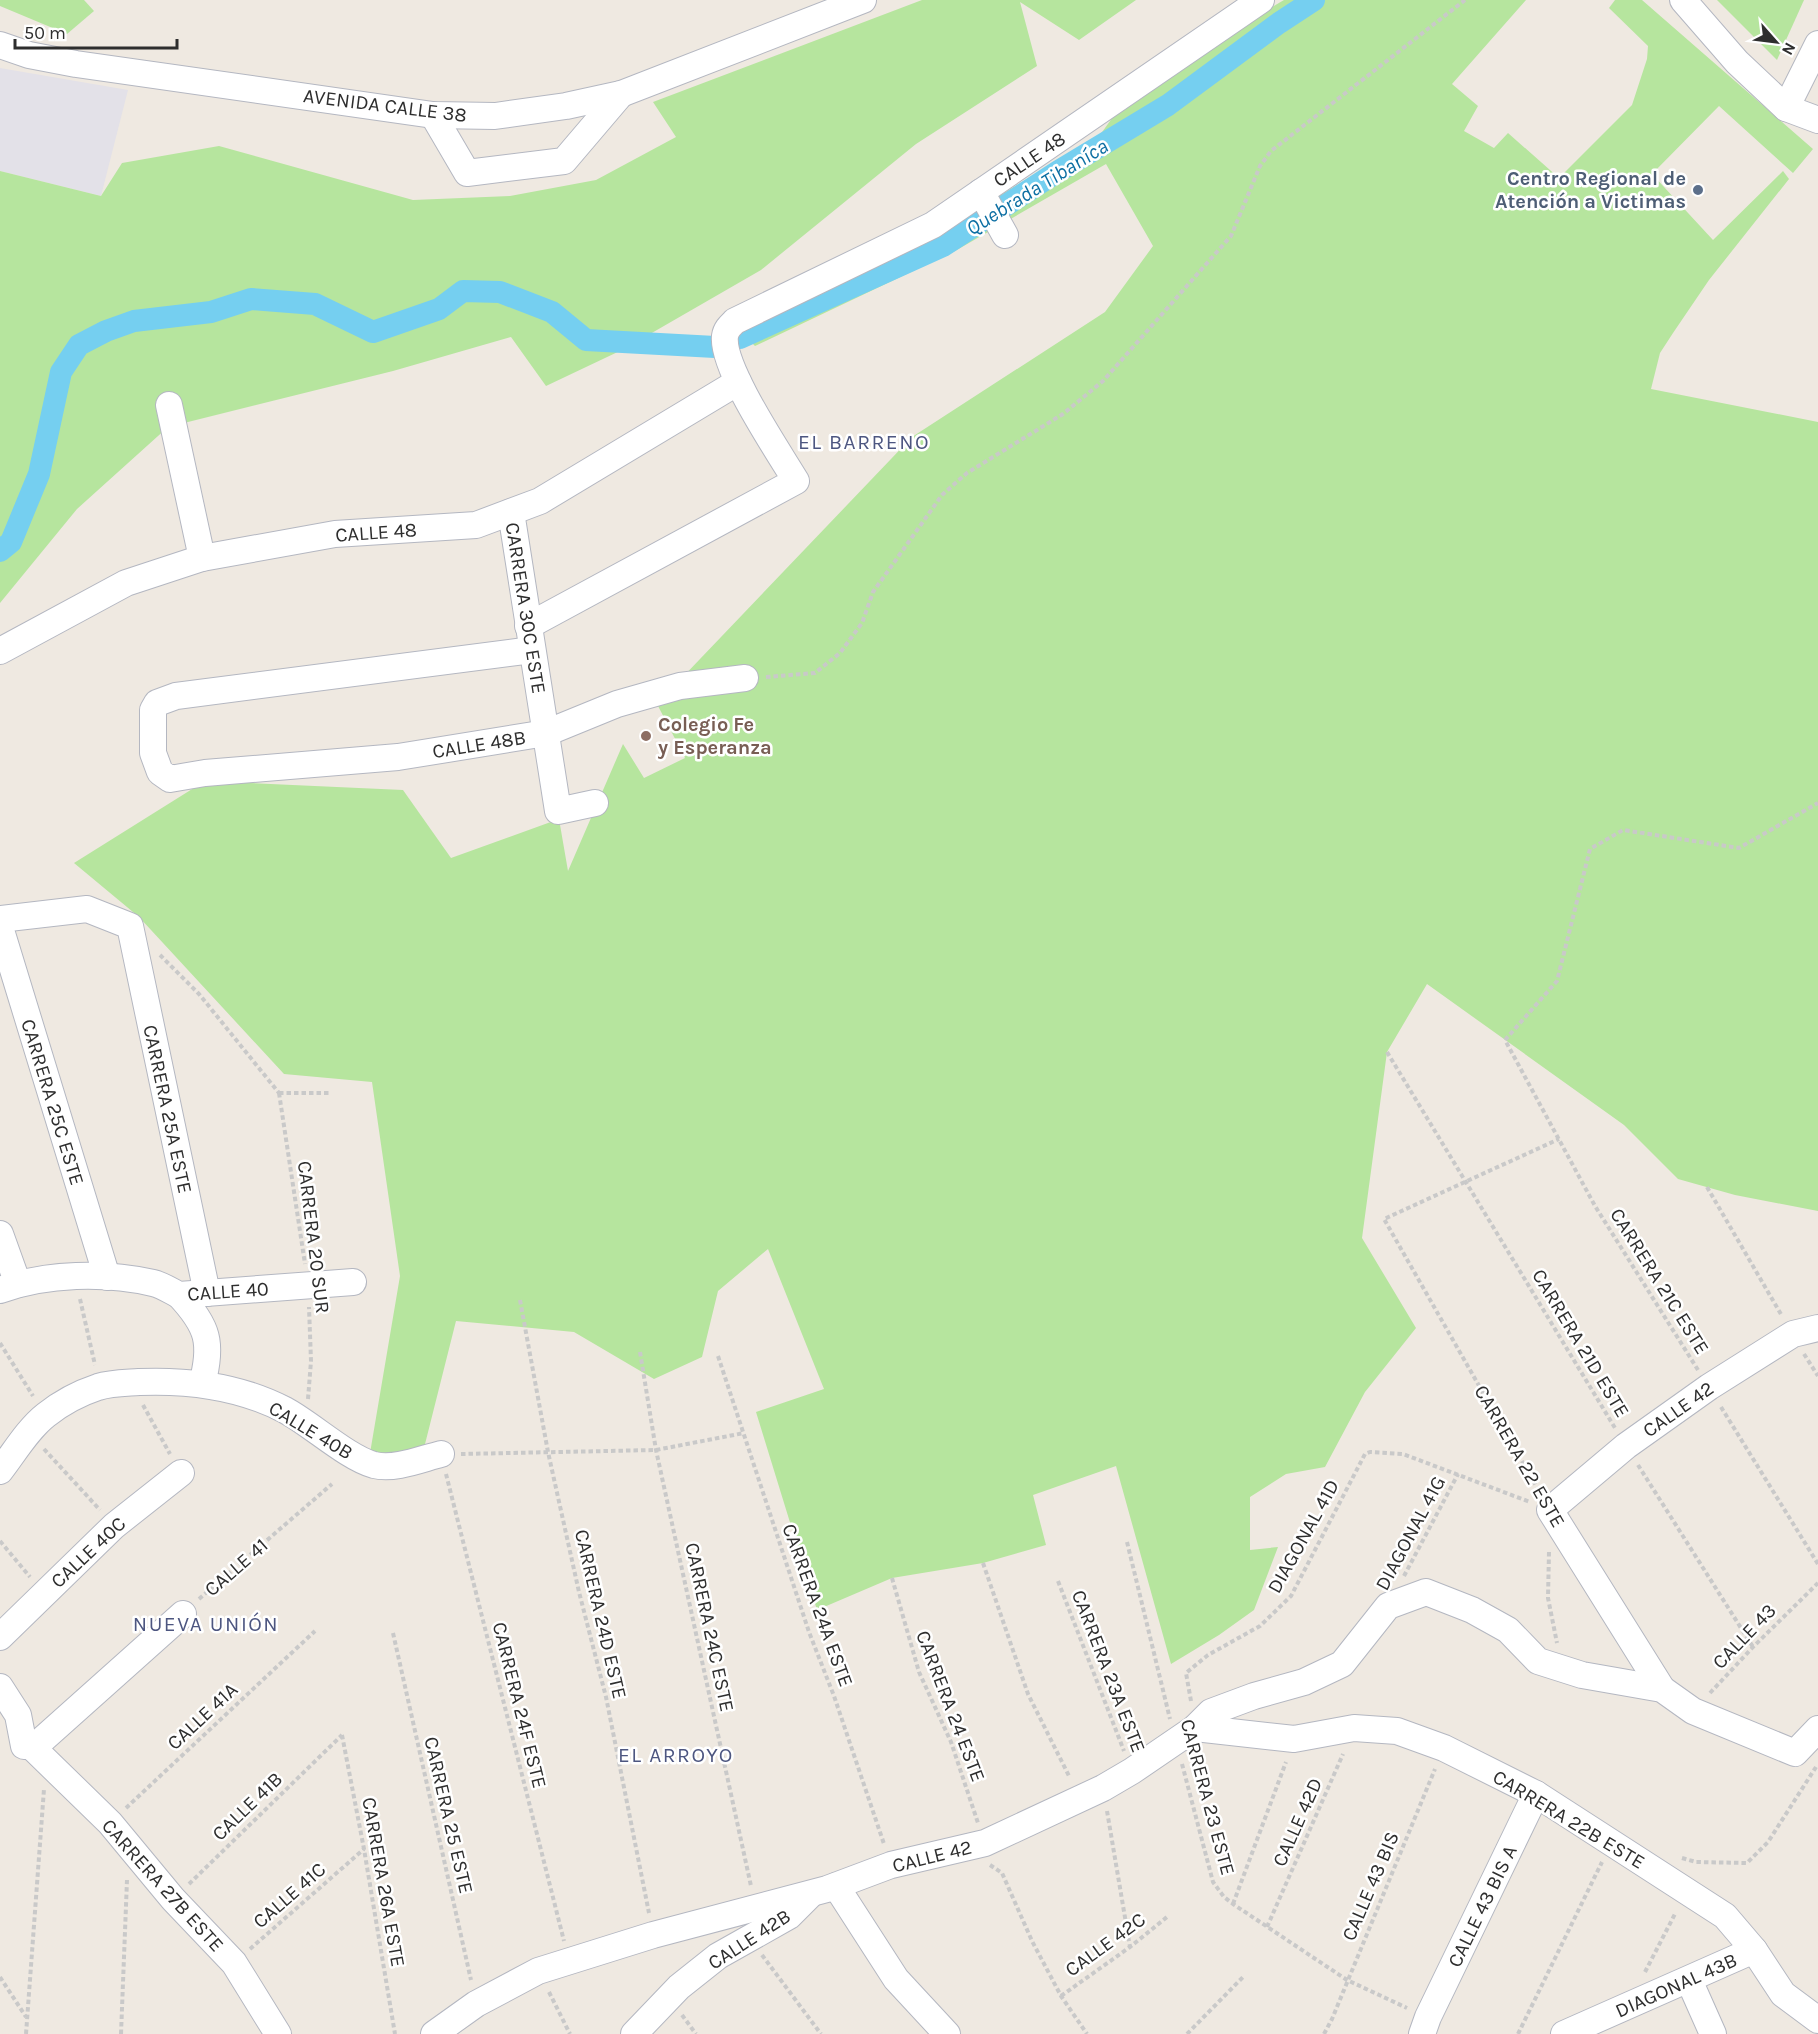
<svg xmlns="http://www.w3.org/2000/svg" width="1818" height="2034" font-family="Karla,sans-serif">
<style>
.industrial{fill:#e3e1e8}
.green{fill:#b6e59e}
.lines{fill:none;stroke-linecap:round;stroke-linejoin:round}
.canal{stroke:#75cff0;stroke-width:22}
.minor-casing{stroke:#b4b7c1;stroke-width:28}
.path{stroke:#c9c9c9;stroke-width:4;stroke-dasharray:4.5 3;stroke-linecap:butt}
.minor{stroke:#fff;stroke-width:26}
.service-dot{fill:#5c6f8a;stroke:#fff;stroke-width:2}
.education-dot{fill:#8d6e63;stroke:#fff;stroke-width:2}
.labels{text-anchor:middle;stroke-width:5;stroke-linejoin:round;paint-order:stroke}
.street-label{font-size:20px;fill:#2e2e2e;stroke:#fff}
.service-label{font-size:20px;font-weight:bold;fill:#4e5e75;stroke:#fff;text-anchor:end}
.education-label{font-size:20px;font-weight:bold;fill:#785e54;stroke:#fff;text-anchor:start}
.water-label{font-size:21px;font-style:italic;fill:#0d6fa3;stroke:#fff}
.neighbourhood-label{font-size:21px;letter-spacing:1.5px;fill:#4d5680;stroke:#fff}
</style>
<rect width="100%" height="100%" fill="#efe9e1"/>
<!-- industrial -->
<path class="industrial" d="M0 68 128 90 101 196 0 171Z"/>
<!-- green -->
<g class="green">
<path d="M0 0H84L94 11 67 34 0 6Z"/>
<path d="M922 0H1136L1079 40 1020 2 1037 66 916 144 761 270 624 349 546 386 511 337 393 371 168 427 77 509 0 603V171L101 196 122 163 219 146 413 200 510 196 596 180 676 137 653 102Z"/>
<path d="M1284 0H1526L1452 84 1478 106 1464 131 1494 148 1508 133 1559 178 1632 105 1647 59 1648 46 1609 8 1615 0H1642L1813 149 1793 173 1719 106 1652 174 1713 240 1783 171 1789 179 1709 280 1673 333 1660 353 1651 389 1818 422V1211L1735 1195 1678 1179 1624 1125 1427 984 1387 1052 1362 1238 1416 1328 1365 1392 1325 1467 1286 1474 1250 1497V1550L1278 1547 1254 1610 1219 1635 1171 1664 1116 1466 1033 1495 1046 1545 983 1563 892 1578 817 1610 756 1412 824 1389 768 1249 718 1291 702 1357 654 1379 574 1332 456 1321 422 1456 369 1459 400 1276 372 1082 284 1074 139 917 74 863 205 781 403 790 451 858 559 819 568 871 623 744 644 778 685 758 657 704 912 437 1105 312 1153 246 1106 164 955 251 755 346 740 331 878 269 1100 135 1115 114 1262 13Z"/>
<path d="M1717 0H1804L1777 60Z"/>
</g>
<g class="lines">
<!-- canal -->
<g class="canal">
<path d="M740 338 943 246 1057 172 1168 105 1279 23 1314 0"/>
<path d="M0 551 11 542 39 474 61 372 79 345 106 331 134 321 211 312 251 299 315 304 373 332 439 309 463 291 500 292 552 312 586 340 715 347"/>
</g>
<defs>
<g id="minor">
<path d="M1683 0 1737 62 1786 108 1818 120"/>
<path d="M0 45 29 55 76 64 433 115 495 116 566 106 621 94 863 0"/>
<path d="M1786 108 1818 44"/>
<path d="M433 115 467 173 564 161 621 94"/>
<path d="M981 192 1005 235"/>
<path d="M169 405 202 558"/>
<path d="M511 512 558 811 595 803"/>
<path d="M528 626 796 481C778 451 721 367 725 336 726 329 731 325 735 321L933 225 1261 0"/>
<path d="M532 650 176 696 157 703 153 710V753L160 772 170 779 205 773 398 757 546 733 617 704 680 686 745 678"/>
<path d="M0 651 126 583 202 558 335 534 476 525 540 501 738 382"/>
<path d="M0 919 87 909 130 926 207 1293"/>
<path d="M0 927 107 1277"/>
<path d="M0 1234 18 1284"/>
<path d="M0 1290C47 1273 105 1272 153 1283 162 1285 171 1291 179 1295L353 1282"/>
<path d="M179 1295C208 1326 213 1343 202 1384"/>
<path d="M0 1471C14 1453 28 1429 46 1415 61 1403 80 1393 98 1387 111 1383 126 1383 139 1382 188 1380 241 1387 285 1410 311 1424 348 1458 374 1465 395 1470 421 1459 441 1454"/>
<path d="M0 1637 114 1526 181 1473"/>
<path d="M0 1687 18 1715 24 1746"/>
<path d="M1662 1689 1550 1510 1626 1446 1709 1387 1793 1334 1818 1328"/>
<path d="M1195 1728 1294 1739 1354 1728 1397 1731 1444 1748 1536 1794 1725 1916 1754 1950 1783 1994 1818 2020"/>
<path d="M33 1748 110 1823 173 1899 234 1963 278 2034"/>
<path d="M33 1748 183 1614"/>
<path d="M836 1886 896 1979 947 2034"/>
<path d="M1689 1980 1713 2034"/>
<path d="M434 2034 476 2004 538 1971 653 1935 827 1889 891 1865 985 1843 1103 1788 1132 1771 1195 1728 1211 1712 1254 1696 1304 1682 1342 1664 1388 1606 1426 1592 1472 1610 1508 1630 1538 1661 1582 1675 1662 1689 1693 1711 1795 1753 1818 1729"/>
<path d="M634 2034 679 1987 718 1956 789 1916 809 1896"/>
<path d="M1422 2034 1428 2017 1536 1794"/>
<path d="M1564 2034 1754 1950"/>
</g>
</defs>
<!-- minor casing -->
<use href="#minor" class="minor-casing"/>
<!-- path -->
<g class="path">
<path d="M766 677 815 673 840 653 862 623 873 592 942 495 967 473 1063 414 1103 381 1231 236 1260 166 1271 151 1465 0"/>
<path d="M160 955 199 994 279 1093"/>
<path d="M1387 1052 1615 1428"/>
<path d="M279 1093 305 1264"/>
<path d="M279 1093H329"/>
<path d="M1707 1187 1782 1316"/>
<path d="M80 1299 95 1365"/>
<path d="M520 1300 548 1452 579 1592 606 1697 649 1913"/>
<path d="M0 1343 33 1396"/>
<path d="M640 1352 656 1450 751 1886"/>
<path d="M1804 1354 1818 1376"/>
<path d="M718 1356 809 1632 834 1696 884 1844"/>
<path d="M1698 1370 1595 1206 1505 1040 1557 981 1590 849 1623 830 1739 848 1818 803"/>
<path d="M308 1399 311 1361 309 1307"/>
<path d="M143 1405 170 1454"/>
<path d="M1721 1407 1818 1564"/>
<path d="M44 1449 100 1510"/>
<path d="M461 1454 656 1450 744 1433"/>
<path d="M1638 1465 1753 1647"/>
<path d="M446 1474 564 1941"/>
<path d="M1539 1491 1384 1219 1559 1139"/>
<path d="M0 1541 30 1577"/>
<path d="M1127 1542 1170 1719"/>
<path d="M1549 1552 1548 1598 1557 1643"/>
<path d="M983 1563 1028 1694 1070 1778"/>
<path d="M1404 1576 1458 1474"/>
<path d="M892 1578 919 1672 951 1742 978 1823"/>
<path d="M1058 1581 1124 1751"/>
<path d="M199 1599 332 1484"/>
<path d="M393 1633 471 1980"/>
<path d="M1710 1693 1753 1647 1818 1583"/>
<path d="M1191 1701 1186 1673 1208 1655 1260 1626 1291 1596 1365 1454 1370 1452 1403 1454 1530 1502"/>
<path d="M342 1735 364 1849 395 2034"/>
<path d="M1182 1764 1213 1882 1224 1897 1233 1904 1347 1980 1407 2008"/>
<path d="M126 1808 315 1631"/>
<path d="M1107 1811 1130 1947"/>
<path d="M1682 1858 1696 1862 1747 1863 1768 1842 1816 1767"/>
<path d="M990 1865 1002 1873 1032 1941 1061 1996 1087 2034"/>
<path d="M189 1884 342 1735"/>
<path d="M1233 1904 1286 1762"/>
<path d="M1267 1927 1343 1754"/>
<path d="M250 1949 364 1849"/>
<path d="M762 1955 821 2034"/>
<path d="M1645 1972 1676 1912"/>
<path d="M0 1977 26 2017"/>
<path d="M549 1992 570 2034"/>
<path d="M1061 1996 1130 1947 1167 1917"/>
<path d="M682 2015 696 2034"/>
<path d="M26 2034 44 1789"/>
<path d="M121 2034 127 1880"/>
<path d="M1187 2034 1244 1976"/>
<path d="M1324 2034 1332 2019 1435 1769"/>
<path d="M1518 2034 1602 1862"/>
</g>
<!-- minor -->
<use href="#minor" class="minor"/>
</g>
<!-- markers -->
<circle class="service-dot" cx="1698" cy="190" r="6"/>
<circle class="education-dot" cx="646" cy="736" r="6"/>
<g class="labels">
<!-- street labels -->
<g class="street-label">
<text transform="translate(385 105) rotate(7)" y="7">AVENIDA CALLE 38</text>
<text transform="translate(1029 159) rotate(-34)" y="7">CALLE 48</text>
<text transform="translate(376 532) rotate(-4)" y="7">CALLE 48</text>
<text transform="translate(526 608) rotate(81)" y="7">CARRERA 30C ESTE</text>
<text transform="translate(479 744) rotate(-9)" y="7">CALLE 48B</text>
<text transform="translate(53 1102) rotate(73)" y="7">CARRERA 25C ESTE</text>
<text transform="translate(168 1109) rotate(78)" y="7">CARRERA 25A ESTE</text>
<text transform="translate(314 1237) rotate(83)" y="7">CARRERA 20 SUR</text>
<text transform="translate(1660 1281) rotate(58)" y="7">CARRERA 21C ESTE</text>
<text transform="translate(228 1291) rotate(-4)" y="7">CALLE 40</text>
<text transform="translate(1581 1343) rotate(59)" y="7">CARRERA 21D ESTE</text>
<text transform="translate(1678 1409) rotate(-35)" y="7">CALLE 42</text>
<text transform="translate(311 1430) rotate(31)" y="7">CALLE 40B</text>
<text transform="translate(1520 1456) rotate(60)" y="7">CARRERA 22 ESTE</text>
<text transform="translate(1410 1533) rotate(-62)" y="7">DIAGONAL 41G</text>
<text transform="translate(1303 1536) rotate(-61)" y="7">DIAGONAL 41D</text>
<text transform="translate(88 1552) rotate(-43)" y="7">CALLE 40C</text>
<text transform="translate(236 1567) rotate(-41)" y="7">CALLE 41</text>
<text transform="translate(818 1605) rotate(70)" y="7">CARRERA 24A ESTE</text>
<text transform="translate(601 1614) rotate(77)" y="7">CARRERA 24D ESTE</text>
<text transform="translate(710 1627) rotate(78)" y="7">CARRERA 24C ESTE</text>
<text transform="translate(1744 1636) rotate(-46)" y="7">CALLE 43</text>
<text transform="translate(1109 1671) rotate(69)" y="7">CARRERA 23A ESTE</text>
<text transform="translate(520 1705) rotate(76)" y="7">CARRERA 24F ESTE</text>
<text transform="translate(951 1706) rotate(69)" y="7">CARRERA 24 ESTE</text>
<text transform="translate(202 1716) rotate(-43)" y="7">CALLE 41A</text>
<text transform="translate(1208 1797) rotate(75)" y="7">CARRERA 23 ESTE</text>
<text transform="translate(247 1806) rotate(-44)" y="7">CALLE 41B</text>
<text transform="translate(449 1815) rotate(77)" y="7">CARRERA 25 ESTE</text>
<text transform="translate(1569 1819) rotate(31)" y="7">CARRERA 22B ESTE</text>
<text transform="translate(1297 1822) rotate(-66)" y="7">CALLE 42D</text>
<text transform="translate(932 1856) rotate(-14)" y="7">CALLE 42</text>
<text transform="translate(384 1882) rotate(80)" y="7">CARRERA 26A ESTE</text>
<text transform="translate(163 1885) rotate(48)" y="7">CARRERA 27B ESTE</text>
<text transform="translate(1370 1886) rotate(-67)" y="7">CALLE 43 BIS</text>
<text transform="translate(289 1895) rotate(-41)" y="7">CALLE 41C</text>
<text transform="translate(1482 1906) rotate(-64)" y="7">CALLE 43 BIS A</text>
<text transform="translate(749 1939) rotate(-33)" y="7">CALLE 42B</text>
<text transform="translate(1105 1944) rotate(-36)" y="7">CALLE 42C</text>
<text transform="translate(1676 1985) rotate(-24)" y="7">DIAGONAL 43B</text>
</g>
<!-- service labels -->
<g class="service-label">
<text x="1686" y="185">Centro Regional de<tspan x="1686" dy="23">Atención a Victimas</tspan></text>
</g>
<!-- education labels -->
<g class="education-label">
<text x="658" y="731">Colegio Fe<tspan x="658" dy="23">y Esperanza</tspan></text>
</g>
<!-- water labels -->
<g class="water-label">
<text transform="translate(1037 187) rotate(-32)" y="7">Quebrada Tibaníca</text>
</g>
<!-- neighbourhood labels -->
<g class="neighbourhood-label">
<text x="864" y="449">EL BARRENO</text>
<text x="206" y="1631">NUEVA UNIÓN</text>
<text x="676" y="1762">EL ARROYO</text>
</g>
</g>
<!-- north arrow -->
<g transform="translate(1776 42) rotate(118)" stroke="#ffffff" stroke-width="4.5" paint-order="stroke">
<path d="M0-4.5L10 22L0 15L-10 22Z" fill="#2e2e2e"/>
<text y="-9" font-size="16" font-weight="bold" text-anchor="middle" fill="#2e2e2e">N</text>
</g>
<!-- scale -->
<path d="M15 39v9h162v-9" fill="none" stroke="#2e2e2e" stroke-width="3"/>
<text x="24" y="39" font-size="18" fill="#2e2e2e" stroke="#ffffff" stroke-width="4.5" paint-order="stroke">50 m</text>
</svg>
